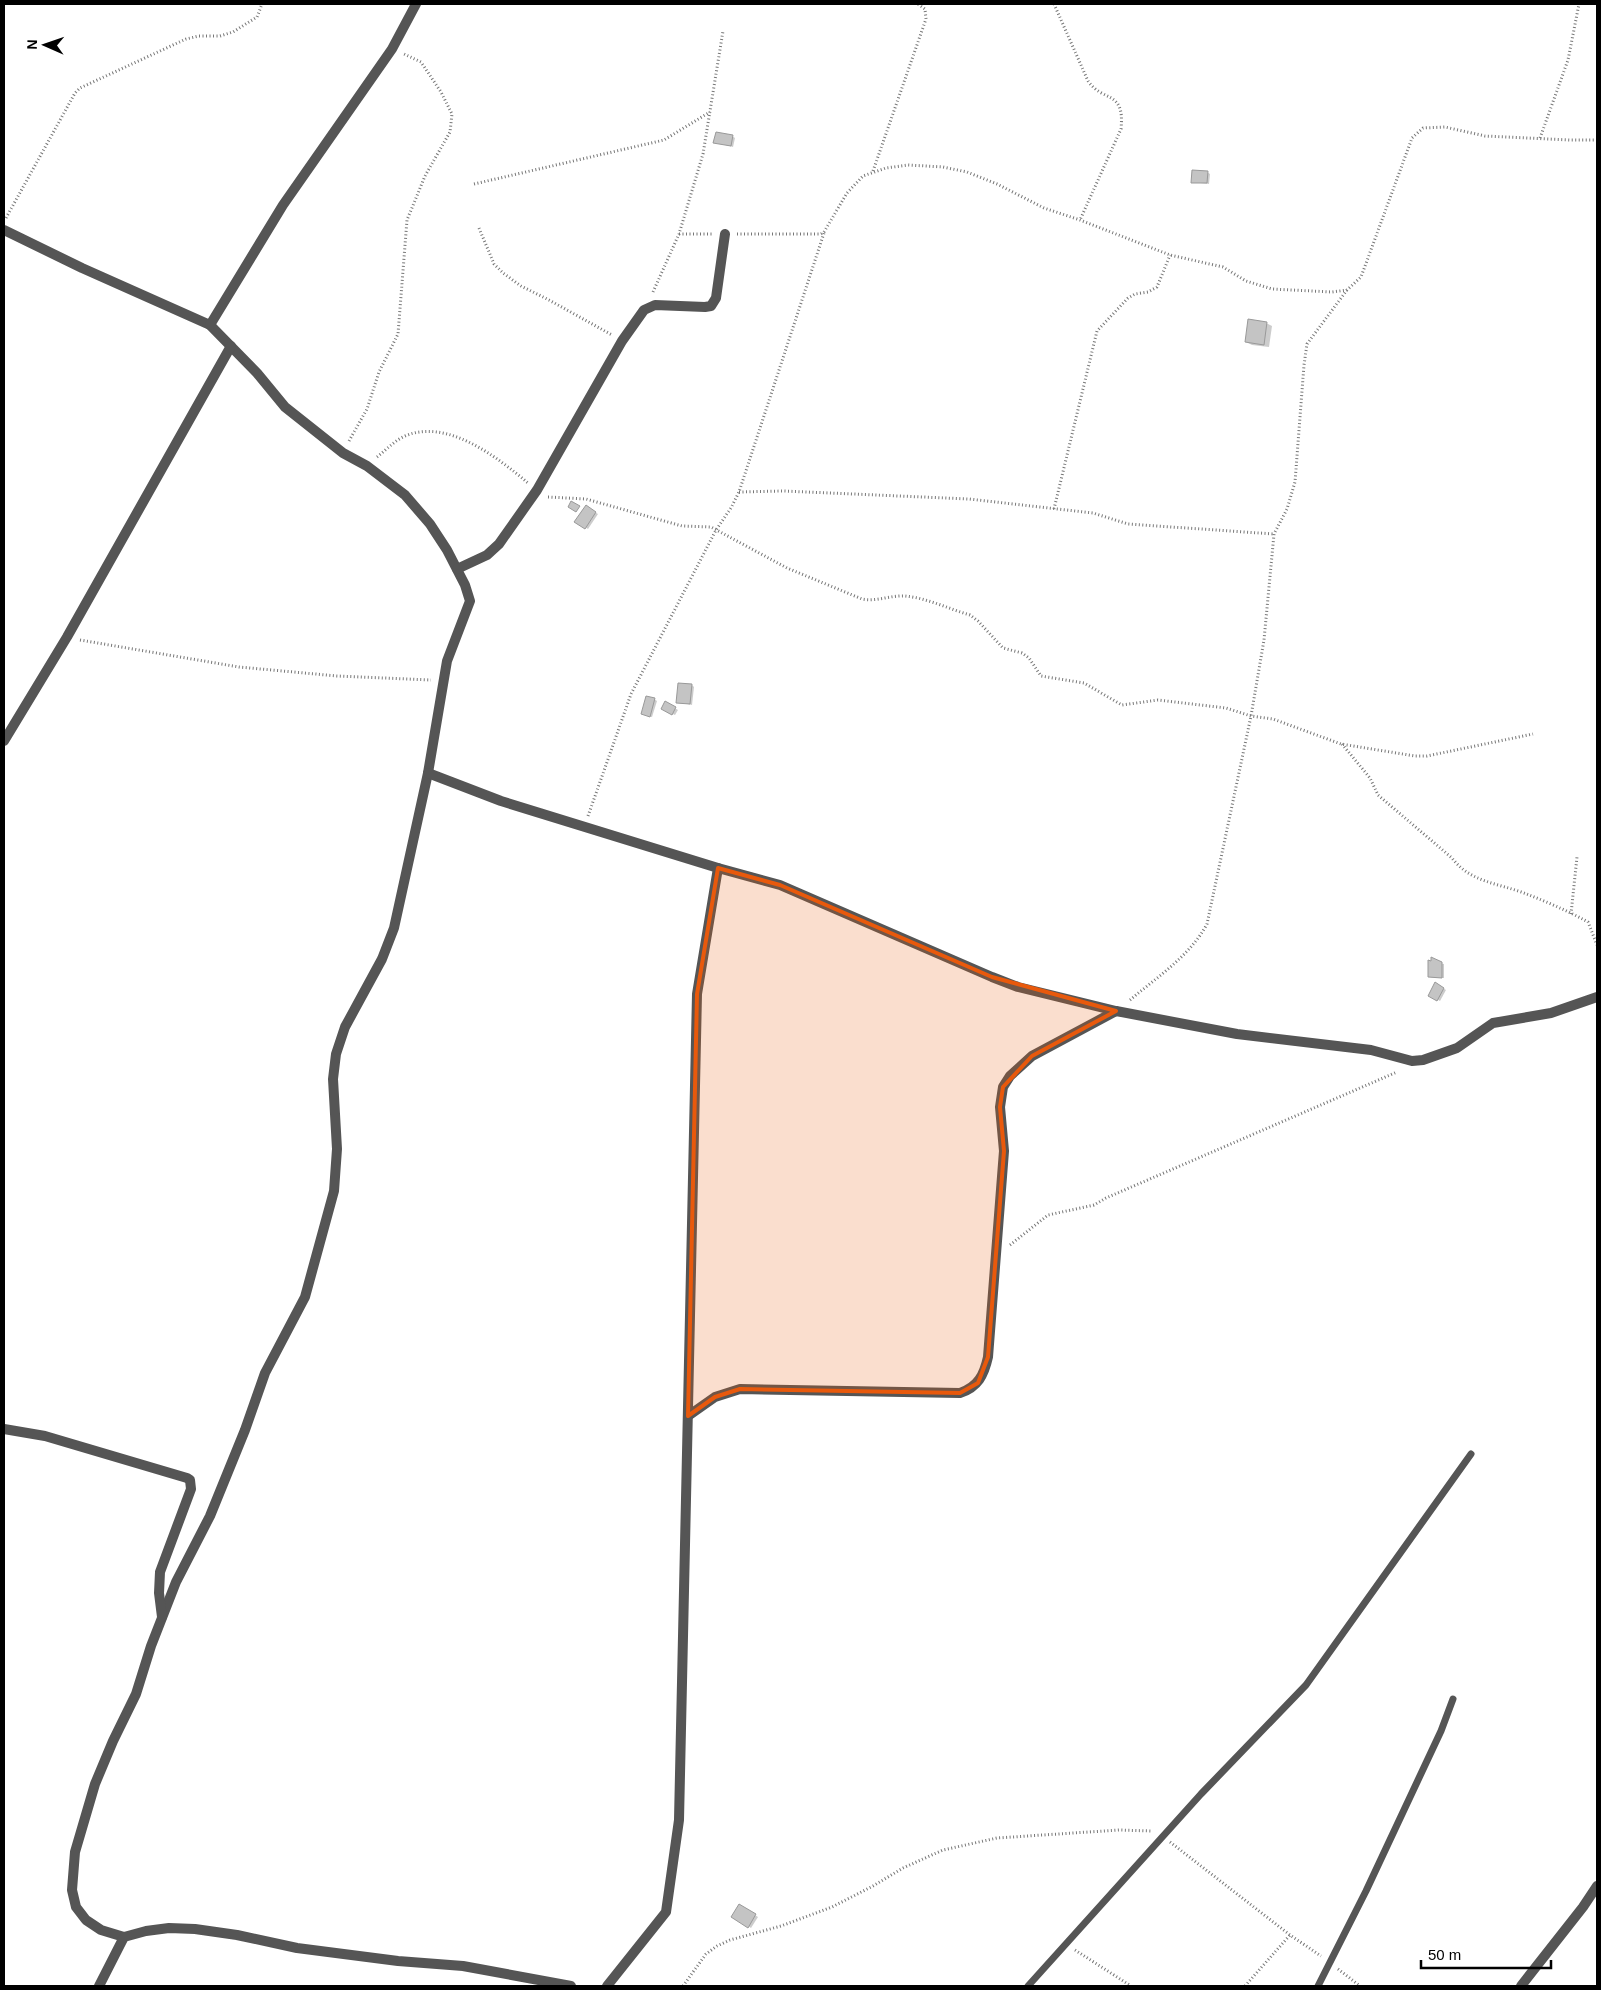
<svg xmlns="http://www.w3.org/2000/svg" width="1601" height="1990" font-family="Arial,sans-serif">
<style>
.shadow{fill:#0003}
.building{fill:#c4c4c4;stroke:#999}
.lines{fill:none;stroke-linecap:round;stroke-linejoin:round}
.path{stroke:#777;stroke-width:3;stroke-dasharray:1 2.5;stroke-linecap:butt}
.service{stroke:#555;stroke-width:7}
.minor{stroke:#555;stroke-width:10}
.marked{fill:#e8590c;fill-opacity:0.2;stroke:#e8590c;stroke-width:4;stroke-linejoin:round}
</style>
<rect width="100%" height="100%" fill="#fff"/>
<!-- shadow -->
<g class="shadow">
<path d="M732 136 735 138 733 147 715 142Z"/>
<path d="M1207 172 1210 174 1209 184 1192 182Z"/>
<path d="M1266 323 1272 326 1269 347 1252 345 1246 342Z"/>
<path d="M586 507 598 514 588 529 576 521Z"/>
<path d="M692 685 694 687 692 705 678 702Z"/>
<path d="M654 699 657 701 652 717 645 715Z"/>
<path d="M666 703 678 710 675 715 662 709Z"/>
<path d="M1432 962 1444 964V978L1429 977Z"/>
<path d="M1436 984 1446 990 1440 1001 1430 995Z"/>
<path d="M739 1905 758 1917 751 1928 733 1916Z"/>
</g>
<!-- building -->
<g class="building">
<path d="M716 132 733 135 731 146 713 143Z"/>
<path d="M1192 170 1208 171 1207 183H1191Z"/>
<path d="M1248 319 1267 322 1264 345 1245 342Z"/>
<path d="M571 501 580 506 576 512 568 507Z"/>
<path d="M586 505 596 512 585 529 574 522Z"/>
<path d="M678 683 692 684 690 704 676 703Z"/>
<path d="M646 696 655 698 650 717 641 714Z"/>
<path d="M665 701 676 707 672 715 661 709Z"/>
<path d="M1431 957 1442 962V978L1428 977V960L1431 961Z"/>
<path d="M1435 982 1444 988 1437 1001 1428 996Z"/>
<path d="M739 1904 756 1914 748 1928 731 1917Z"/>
</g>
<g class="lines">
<!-- path -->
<g class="path">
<path d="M1054 4 1088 81C1103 103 1125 89 1121 129L1080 220"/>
<path d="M1540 138 1568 60 1579 4"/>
<path d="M873 171 926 19 925 9 918 4"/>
<path d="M474 184 664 140 710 112"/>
<path d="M6 218 75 93 80 88 186 39 199 36H220L233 32 257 17 262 4"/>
<path d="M479 228 494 264 503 273 521 286 549 300 612 335"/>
<path d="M679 234H713"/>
<path d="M737 234H821L824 232 847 193 863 176 886 168 908 165 943 167 967 172 997 184 1044 208 1080 220 1170 255 1223 267 1246 281 1272 289 1332 292 1347 290 1361 277 1412 138 1423 128 1445 127 1485 136 1570 140H1597"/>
<path d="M653 292 679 234 703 154 723 31"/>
<path d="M349 441 367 409 379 372 398 334 407 220 425 176 450 132 452 114 441 92 421 62 404 54"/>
<path d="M377 457C386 450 394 441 405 436 447 418 497 457 528 483"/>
<path d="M739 492 783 491 969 499 1093 513 1128 524 1274 534"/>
<path d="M548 497 586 499 682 526 711 527 787 568 862 599C876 602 891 595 905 596 927 598 949 609 970 615L978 621 1003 648 1022 653 1029 658 1041 676 1084 683 1122 705 1158 700 1226 708 1251 716 1273 719 1341 744 1415 756H1427L1533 734"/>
<path d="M1054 509 1097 331 1128 298 1135 294 1148 292 1157 287 1170 255"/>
<path d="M80 640 239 667 337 676 431 680"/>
<path d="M1342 744 1370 778 1378 795 1452 858C1470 882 1497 883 1524 893 1545 901 1568 911 1588 922L1597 945"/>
<path d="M588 816 631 694 716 530 731 508 739 492 824 233"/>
<path d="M1571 914 1577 857"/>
<path d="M1130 1000C1157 977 1190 956 1207 924L1251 716 1264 640 1274 534 1287 509 1295 482 1304 365 1307 344 1347 290"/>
<path d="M1010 1245 1048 1215 1094 1205 1106 1198 1397 1072"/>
<path d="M1170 1842 1290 1935 1321 1956"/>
<path d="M1075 1950 1131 1986"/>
<path d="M1338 1969 1360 1986"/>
<path d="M683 1986 706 1954 717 1946 730 1940 781 1926 832 1907 873 1886 903 1868 943 1850 997 1838 1119 1830 1152 1831"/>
<path d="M1245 1986 1290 1935"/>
</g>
<!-- service -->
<g class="service">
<path d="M1028 1986 1201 1794 1306 1685 1471 1454"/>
<path d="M1318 1986 1366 1891 1441 1731 1453 1699"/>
</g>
<!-- minor -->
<g class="minor">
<path d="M4 230 82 268 210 325 257 373 285 407 343 453 367 466 405 495 430 524 447 550 465 585 470 601 447 661 428 773 394 928 382 959 345 1027 336 1054 333 1079 337 1149 334 1191 305 1297 265 1373 245 1430 210 1516 176 1582 151 1646 136 1694 113 1741 95 1784 75 1852 72 1890 76 1907 86 1920 101 1930 124 1937"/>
<path d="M210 325 283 205 392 49 416 4"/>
<path d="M457 569 487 555 499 544 537 490 622 341 644 310 655 305 705 307 711 306 716 298 725 234"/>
<path d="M4 741 67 637 231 346"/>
<path d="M428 773 501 801 718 868 780 885 992 977 1018 987 1116 1011 1237 1034 1371 1050 1412 1061 1423 1060 1457 1048 1493 1023 1551 1013 1597 997"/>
<path d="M688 1416 715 1397 740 1389 960 1393C978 1387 984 1375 988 1357L1004 1151 1000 1107 1003 1087 1010 1076 1032 1056 1116 1011"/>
<path d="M4 1429 45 1436 187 1478 190 1480 191 1489 160 1572 159 1593 162 1617"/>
<path d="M99 1986 124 1937 146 1931 169 1928 195 1929 237 1935 297 1948 398 1961 463 1966 571 1986"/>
<path d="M607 1986 666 1912 679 1820 697 994 718 868"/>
<path d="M1521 1986 1583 1907 1597 1886"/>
</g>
</g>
<!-- marked area -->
<path class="marked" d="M718 868 780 885 992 977 1116 1011 1032 1056 1003 1087 1000 1107 1004 1151 988 1357 978 1383 960 1393 740 1389 715 1397 688 1416 697 994Z"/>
<!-- border -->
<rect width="1601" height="1990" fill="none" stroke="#000000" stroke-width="10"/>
<!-- north arrow -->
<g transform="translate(45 45) rotate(272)" stroke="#ffffff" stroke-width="4" paint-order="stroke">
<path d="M0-4L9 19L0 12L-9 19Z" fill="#000000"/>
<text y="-8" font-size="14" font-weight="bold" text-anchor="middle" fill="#000000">N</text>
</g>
<!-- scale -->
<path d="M1421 1960v8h130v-8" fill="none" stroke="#000000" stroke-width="2.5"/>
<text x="1428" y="1960" font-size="15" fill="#000000" stroke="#ffffff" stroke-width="4" paint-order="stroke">50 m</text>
</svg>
